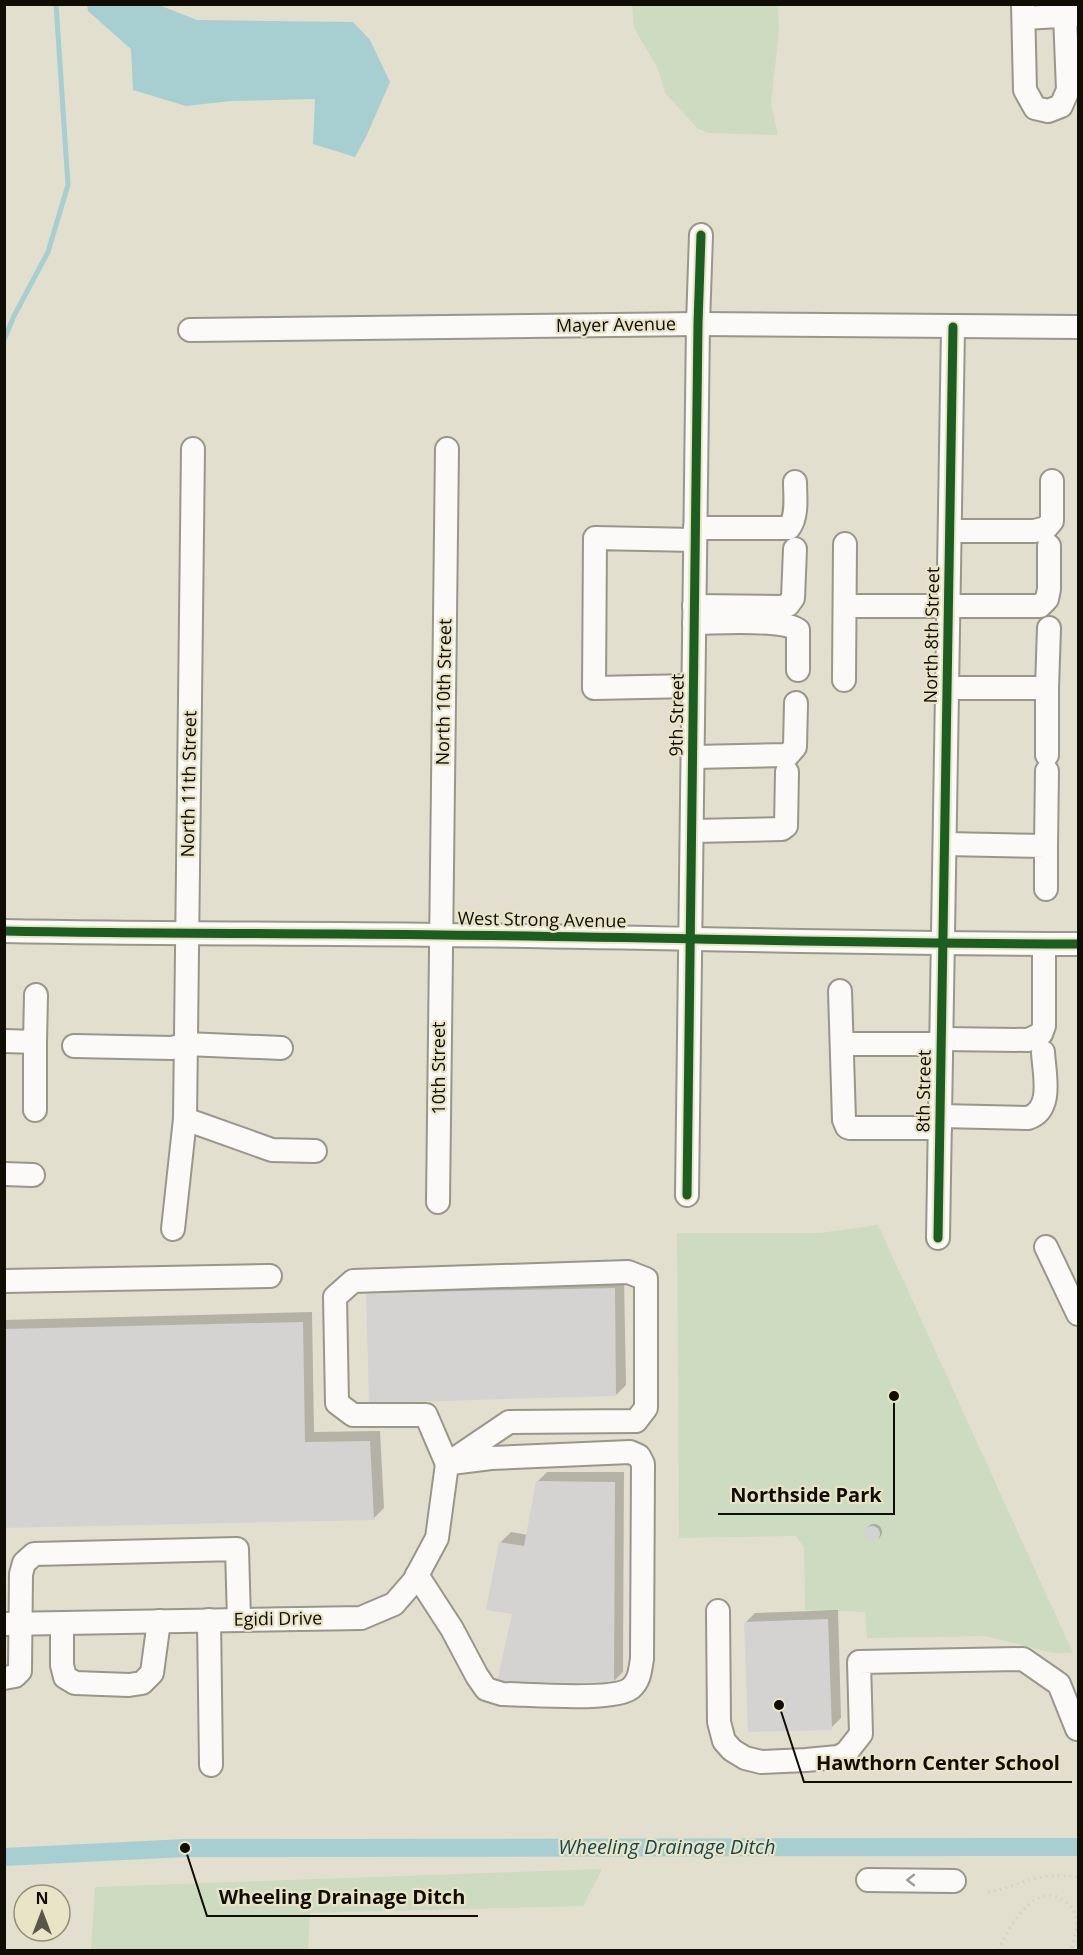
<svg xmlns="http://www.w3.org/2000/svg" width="1083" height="1955" font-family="'Open Sans',sans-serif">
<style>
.green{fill:#cddbc1}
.water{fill:#a7cfd2}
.shadow{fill:#0003}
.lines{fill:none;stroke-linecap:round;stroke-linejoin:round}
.stream{stroke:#a7cfd2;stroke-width:5}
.canal{stroke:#a7cfd2;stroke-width:18}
.building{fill:#d5d3d2}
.minor-casing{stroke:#99968a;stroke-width:26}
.path{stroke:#d3d1cc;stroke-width:3;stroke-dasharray:1.5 4.5;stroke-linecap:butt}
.minor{stroke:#fbfaf8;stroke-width:22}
.cycleway-casing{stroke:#eae4c7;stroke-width:13}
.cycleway{stroke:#1b5e20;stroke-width:9}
.oneway{stroke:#9d9b96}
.labels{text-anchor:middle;stroke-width:4.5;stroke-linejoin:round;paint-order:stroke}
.street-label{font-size:18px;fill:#0f0d04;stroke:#eae4c7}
.water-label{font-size:20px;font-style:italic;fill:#144851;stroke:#eae4c7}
.leader{fill:none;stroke:#0f0d04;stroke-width:2}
.callout-dot{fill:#0f0d04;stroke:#eae4c7;stroke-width:2}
.callout-label{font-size:20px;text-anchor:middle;font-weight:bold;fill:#0f0d04;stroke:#eae4c7;stroke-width:4.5;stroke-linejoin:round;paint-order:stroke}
</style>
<rect width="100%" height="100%" fill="#e2dfcf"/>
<!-- green -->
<g class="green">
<path d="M632 5H778L779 31 771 104 778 135 709 133 698 129 665 93 658 69 634 28Z"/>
<path d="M878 1225 1073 1653H1053L986 1636 867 1638 865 1612 805 1610 804 1547 796 1536 679 1538 677 1233H820Z"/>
<path d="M602 1869 583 1906 310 1913 308 1950H91L95 1887Z"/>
</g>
<!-- water -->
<path class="water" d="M87 5H159L197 20 353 22 370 40 390 82 366 137 355 157 313 144 315 99 231 101 186 106 133 90 131 49 88 11Z"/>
<!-- shadow -->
<g class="shadow">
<path d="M624 1278 626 1385 616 1395 367 1294 377 1284Z"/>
<path d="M312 1312 314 1432 380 1431 384 1508 374 1518 4 1527V1320Z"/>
<path d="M547 1472H624L623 1672 613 1682 514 1613 501 1542 511 1532 528 1535 537 1482Z"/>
<circle cx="874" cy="1532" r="8"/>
<path d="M838 1610 841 1718 831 1728 745 1623 755 1613Z"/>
</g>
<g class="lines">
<!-- stream -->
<path class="stream" d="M4 340 14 316 48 252 68 185 56 4"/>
<!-- canal -->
<path class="canal" d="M4 1857 185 1848 1078 1847"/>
</g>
<!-- building -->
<g class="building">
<path d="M615 1288 616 1396 369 1403 366 1293Z"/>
<path d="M303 1322 305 1442 370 1441 374 1520 4 1528V1329Z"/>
<path d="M536 1481 615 1482 614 1683 497 1682 512 1614 486 1610 499 1542 524 1546Z"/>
<circle cx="872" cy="1534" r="8"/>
<path d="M828 1619 832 1730 748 1732 744 1622Z"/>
</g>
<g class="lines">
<defs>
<g id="minor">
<path d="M1023 4 1025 90 1035 108 1048 111 1061 106 1068 90 1065 15"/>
<path d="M1024 18 1078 15"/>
<path d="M190 330 698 324 1078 327"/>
<path d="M695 528H789C798 516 795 496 795 482"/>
<path d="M950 531H1034L1046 528 1052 521V481"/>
<path d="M694 606 781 607 788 605 793 598 795 549"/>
<path d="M845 606H1040L1047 599 1049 589V546"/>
<path d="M694 623C717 623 782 618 798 630V670"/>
<path d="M844 680 845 544"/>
<path d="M693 686 594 688 595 538 695 540"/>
<path d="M947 688H1047L1049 628"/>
<path d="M1047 688V755"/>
<path d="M693 757 788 755 795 747 796 703"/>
<path d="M692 831 782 829 786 826 787 772"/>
<path d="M945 844 1046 846V889"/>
<path d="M1046 846 1047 771"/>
<path d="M4 931C150 934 296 933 442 935 654 937 866 944 1078 944"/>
<path d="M840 991 844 1120 847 1127 850 1128H940"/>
<path d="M941 1039 1028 1040 1041 1034 1044 1026V944"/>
<path d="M4 1041 35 1042 36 995"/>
<path d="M842 1044H941"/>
<path d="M74 1046 172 1048 186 1044 281 1048"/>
<path d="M35 1110V1042"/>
<path d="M940 1116 1028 1118C1054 1110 1044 1073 1043 1052"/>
<path d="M185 1119 272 1150 315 1151"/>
<path d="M4 1174 33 1175"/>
<path d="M687 1195 698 324 701 235"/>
<path d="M438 1202 447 449"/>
<path d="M173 1229 185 1119 193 449"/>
<path d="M938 1238 953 327"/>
<path d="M1046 1247 1078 1314"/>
<path d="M628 1272 646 1279V1408L636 1421 509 1422 447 1464 426 1415H353L337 1403 335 1297 353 1281Z"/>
<path d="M4 1281 270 1276"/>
<path d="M417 1575 452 1629 477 1676 486 1689 502 1694C526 1694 615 1702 631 1688 640 1680 640 1670 642 1659L643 1464 639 1456 630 1452 491 1458 451 1463"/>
<path d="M718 1611 719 1722 724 1741 732 1750 745 1758 761 1762 806 1760 838 1757 846 1753 861 1734 859 1662 1023 1659 1059 1684 1077 1729"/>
<path d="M209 1620 211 1765"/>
<path d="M62 1623V1665L65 1677 75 1683 129 1685 142 1683 152 1673 159 1621"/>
<path d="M4 1624 361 1618 394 1604 414 1581 437 1538 447 1464"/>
<path d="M4 1678 15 1676 20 1671 21 1574 24 1563 34 1554 237 1549 239 1620"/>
<path d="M868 1880 954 1881"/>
</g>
</defs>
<!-- minor casing -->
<use href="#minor" class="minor-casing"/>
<!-- path -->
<g class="path">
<path d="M988 1892C1024 1885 1038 1871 1078 1877"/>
<path d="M999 1950C1006 1932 1022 1904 1041 1897 1048 1894 1054 1895 1059 1898 1083 1909 1077 1930 1071 1950"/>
</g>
<!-- minor -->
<use href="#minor" class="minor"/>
<defs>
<g id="cycleway">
<path d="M4 931C150 934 296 933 442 935 654 937 866 944 1078 944"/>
<path d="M687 1195 698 324 701 235"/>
<path d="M938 1238 953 327"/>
</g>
</defs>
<!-- cycleway casing -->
<use href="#cycleway" class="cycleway-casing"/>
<!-- cycleway -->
<use href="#cycleway" class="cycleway"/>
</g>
<!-- one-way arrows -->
<defs><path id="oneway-chevron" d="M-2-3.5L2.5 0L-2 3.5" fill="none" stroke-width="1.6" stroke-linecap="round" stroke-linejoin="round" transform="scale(1.5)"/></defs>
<use class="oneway" href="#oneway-chevron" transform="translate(911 1880) rotate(-180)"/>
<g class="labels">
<!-- street labels -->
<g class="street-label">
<text transform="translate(616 325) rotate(-1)" y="6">Mayer Avenue</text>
<text transform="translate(932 635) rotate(-89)" y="6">North 8th Street</text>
<text transform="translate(444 692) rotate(-89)" y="6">North 10th Street</text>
<text transform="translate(677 715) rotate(-89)" y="6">9th Street</text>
<text transform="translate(189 784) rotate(-89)" y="6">North 11th Street</text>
<text transform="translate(542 920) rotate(1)" y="6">West Strong Avenue</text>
<text transform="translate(439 1068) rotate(-90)" y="6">10th Street</text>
<text transform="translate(924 1091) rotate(-89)" y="6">8th Street</text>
<text transform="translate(278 1619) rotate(-1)" y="6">Egidi Drive</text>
</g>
<!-- water labels -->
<g class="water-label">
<text x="667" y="1854">Wheeling Drainage Ditch</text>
</g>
</g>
<!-- callouts -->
<path class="leader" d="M894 1396L894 1514H718M779 1705L804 1782H1072M185 1848L207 1916H478"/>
<g class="callout-dot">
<circle cx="894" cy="1396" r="6"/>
<circle cx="779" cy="1705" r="6"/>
<circle cx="185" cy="1848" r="6"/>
</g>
<g class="callout-label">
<text x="806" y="1502">Northside Park</text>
<text x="938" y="1770">Hawthorn Center School</text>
<text x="342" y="1904">Wheeling Drainage Ditch</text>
</g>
<!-- border -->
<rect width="1083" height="1955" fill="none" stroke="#0f0d04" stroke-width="12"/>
<!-- north arrow -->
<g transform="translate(42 1913)"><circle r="28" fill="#eae4c7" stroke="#928e79" stroke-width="1.5"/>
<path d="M0-4.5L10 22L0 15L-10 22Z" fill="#59564b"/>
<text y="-9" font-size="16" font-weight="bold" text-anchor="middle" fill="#0f0d04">N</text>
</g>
</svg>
